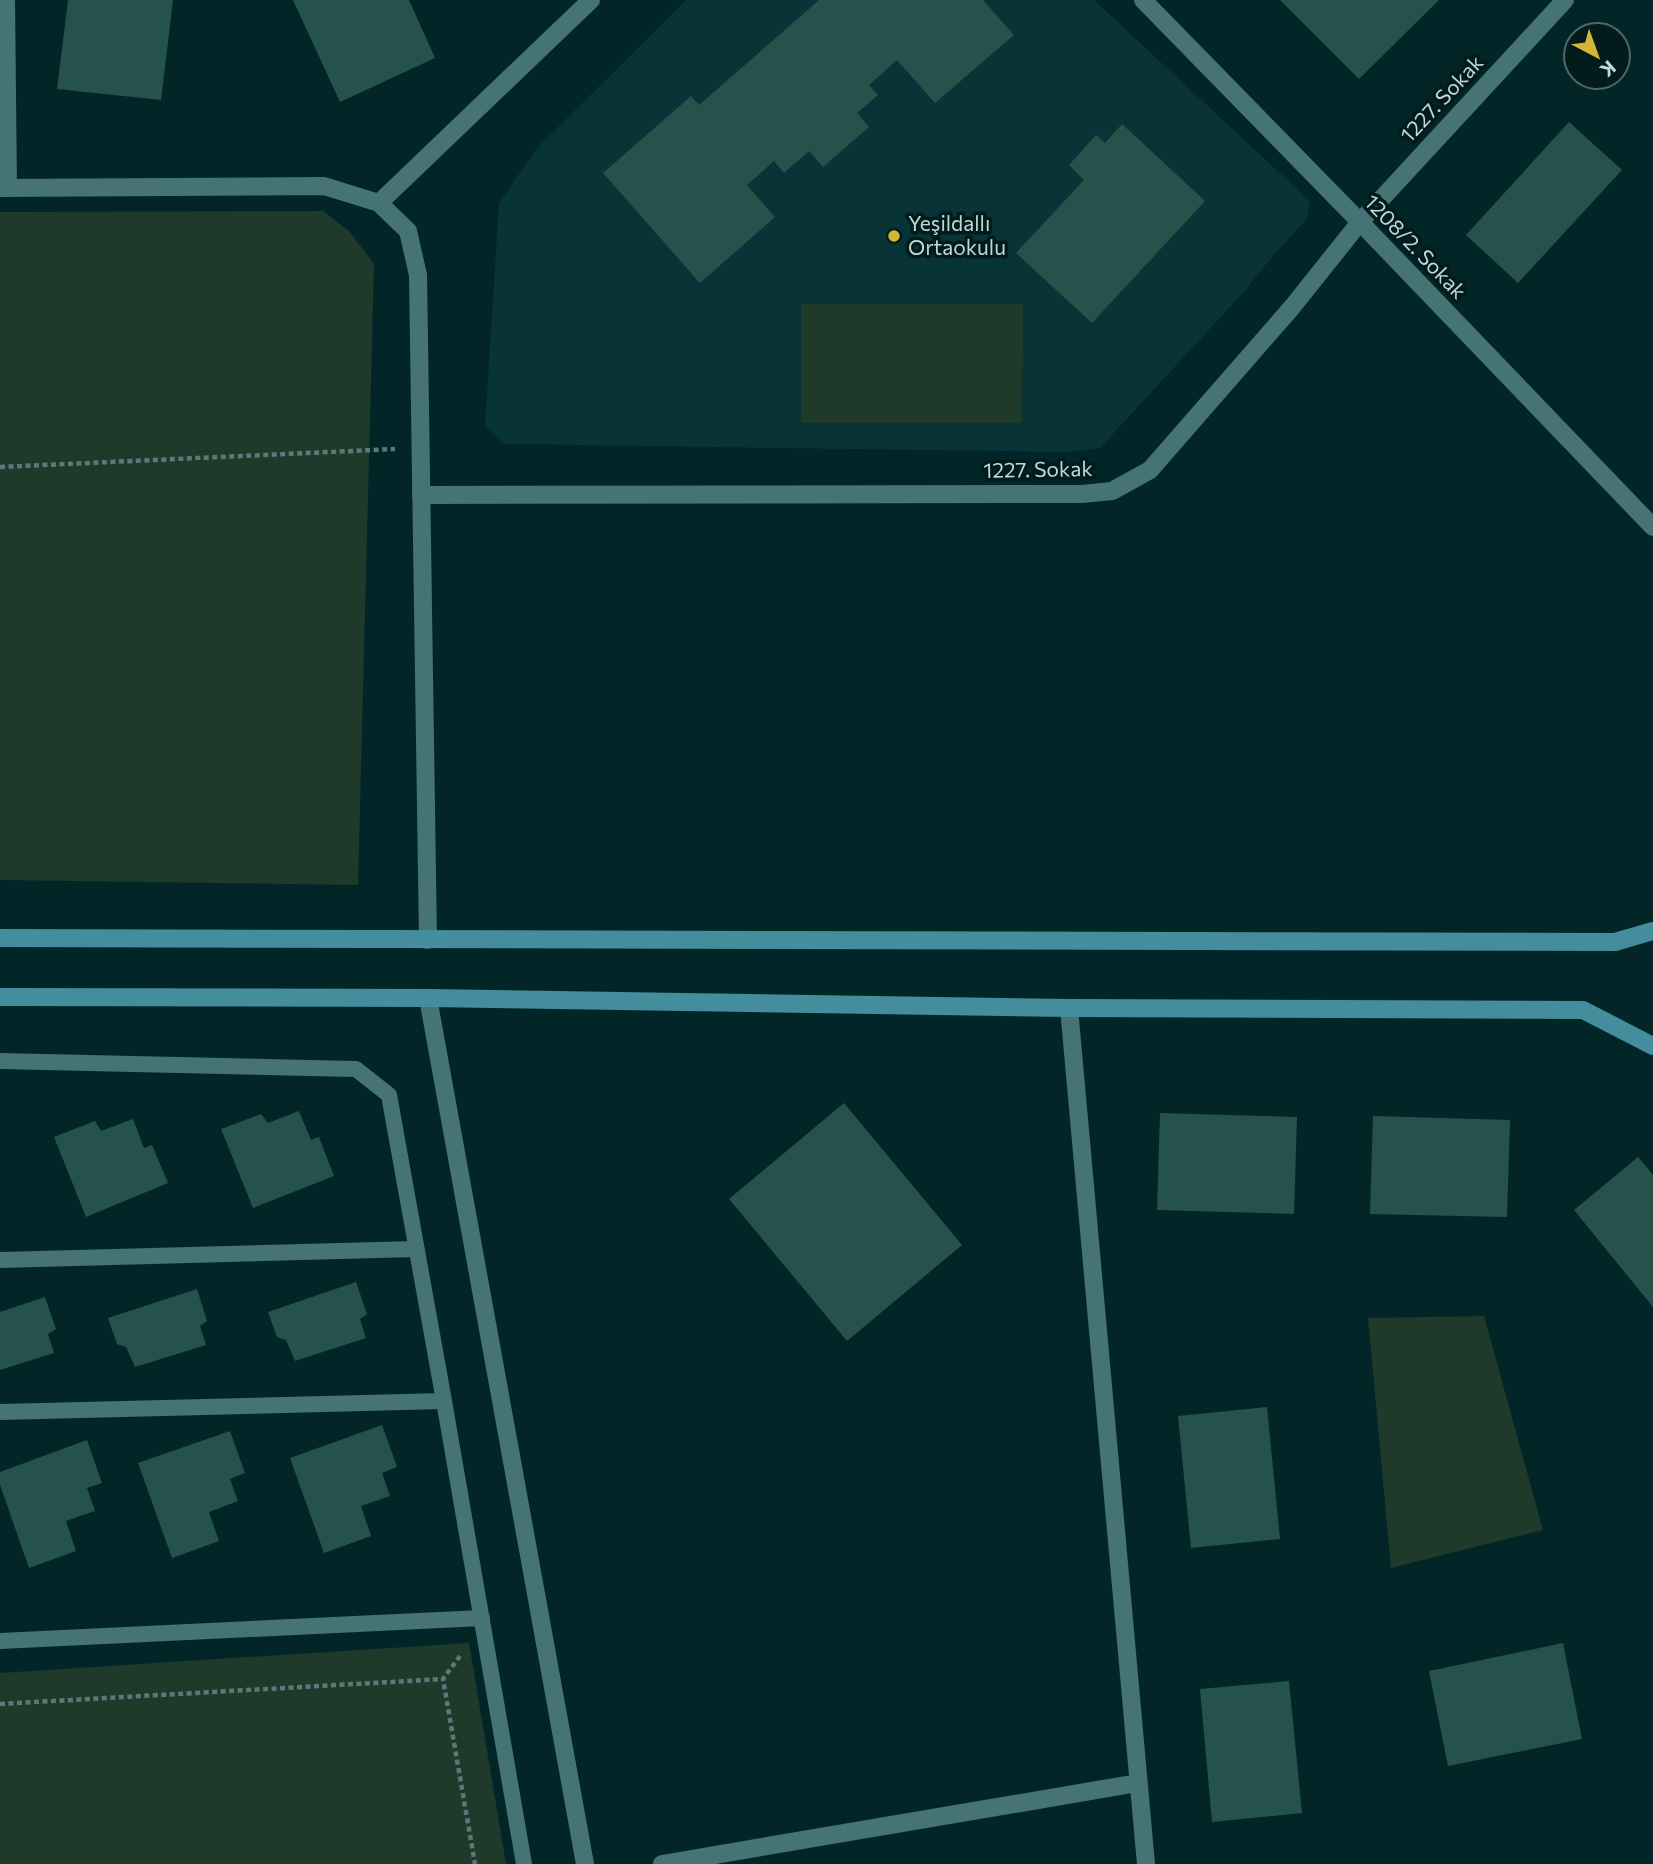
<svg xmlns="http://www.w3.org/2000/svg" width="1653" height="1864" font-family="Commissioner,sans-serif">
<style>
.built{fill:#083437}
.green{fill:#1f392b}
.building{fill:#25534b}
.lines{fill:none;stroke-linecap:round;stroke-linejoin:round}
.path{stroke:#5b797b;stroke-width:4.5;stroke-dasharray:5 3.5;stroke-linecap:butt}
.lane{stroke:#467376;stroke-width:16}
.street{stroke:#467376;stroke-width:18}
.secondary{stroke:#438d9c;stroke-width:18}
.poi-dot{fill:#d5b535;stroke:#041b1c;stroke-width:2.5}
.labels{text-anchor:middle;stroke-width:7;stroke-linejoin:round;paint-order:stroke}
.street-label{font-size:21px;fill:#c0d8d9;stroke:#041b1c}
.poi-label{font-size:21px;fill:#c0d8d9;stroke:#041b1c;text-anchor:start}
</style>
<rect width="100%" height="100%" fill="#022628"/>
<!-- built -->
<path class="built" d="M686 0H1094L1310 201 1306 220 1276 252 1242 294 1100 448 1071 452 503 444 485 426 499 203 537 148Z"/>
<!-- green -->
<g class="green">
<path d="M323 211 349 231 374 264 358 885 0 880V212Z"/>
<path d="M801 304H1023L1022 423H801Z"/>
<path d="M1484 1316 1543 1530 1391 1568 1368 1318Z"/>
<path d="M469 1643 506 1864H0V1673Z"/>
</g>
<!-- building -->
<g class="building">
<path d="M68 0H173L161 100 57 89Z"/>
<path d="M293 0H409L435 58 340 102Z"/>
<path d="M819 0H983L1014 35 935 103 897 60 869 85 878 95 857 113 869 127 823 167 809 151 784 173 774 161 747 185 775 217 700 283 603 173 691 96 699 105Z"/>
<path d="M1280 0H1439L1359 79Z"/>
<path d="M1569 122 1622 170 1518 283 1466 235Z"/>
<path d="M1122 124 1205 201 1092 323 1016 253 1084 180 1069 165 1096 135 1105 143Z"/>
<path d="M844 1103 962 1245 847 1341 729 1199Z"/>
<path d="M299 1111 311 1140 319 1137 334 1176 253 1208 221 1129 261 1114 268 1123Z"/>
<path d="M1160 1113 1297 1117 1294 1214 1157 1210Z"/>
<path d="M1373 1116 1510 1120 1507 1217 1370 1214Z"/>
<path d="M133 1119 144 1148 152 1145 168 1183 86 1217 54 1137 95 1121 101 1131Z"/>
<path d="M1638 1157 1653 1175V1307L1574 1210Z"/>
<path d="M356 1282 367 1314 360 1319 366 1338 295 1361 286 1340 277 1337 268 1312Z"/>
<path d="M197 1289 207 1321 200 1326 206 1345 135 1367 126 1347 117 1344 108 1318Z"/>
<path d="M45 1297 56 1329 48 1334 54 1353 0 1370V1312Z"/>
<path d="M1267 1407 1280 1539 1191 1548 1178 1416Z"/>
<path d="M382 1425 397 1467 382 1473 390 1496 361 1506 371 1536 324 1553 290 1458Z"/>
<path d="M230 1431 245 1473 230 1479 238 1501 209 1512 219 1541 172 1558 138 1463Z"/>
<path d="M87 1440 102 1483 87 1488 95 1511 66 1521 76 1551 29 1568 0 1485V1472Z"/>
<path d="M1563 1643 1582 1739 1448 1766 1429 1671Z"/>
<path d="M1289 1681 1302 1813 1212 1822 1200 1689Z"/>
</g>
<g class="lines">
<!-- path -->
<g class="path">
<path d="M0 467 395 449"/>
<path d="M460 1656 443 1679 475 1864"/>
<path d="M0 1704 443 1679"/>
</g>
<!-- lane -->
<g class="lane">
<path d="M0 1061 356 1069 389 1095 444 1401 0 1412"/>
<path d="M0 1260 416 1249"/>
<path d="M444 1401 524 1864"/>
<path d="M0 1641 482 1618"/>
</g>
<!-- street -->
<g class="street">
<path d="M6 0 8 188"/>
<path d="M1143 0 1360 222 1653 527"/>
<path d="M0 188 324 186 379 203 408 231 418 275 428 940"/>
<path d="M379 203 591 0"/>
<path d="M421 495 1082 494 1112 491 1150 470 1293 306 1360 222 1565 0"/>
<path d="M428 998 585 1864"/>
<path d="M1069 1008 1146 1864"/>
<path d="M662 1864 1138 1783"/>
</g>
<!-- secondary -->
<g class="secondary">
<path d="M0 938 1615 942 1653 931"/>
<path d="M0 997 428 998 1069 1008 1583 1010 1653 1046"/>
</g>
</g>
<!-- markers -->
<circle class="poi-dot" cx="894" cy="236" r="7"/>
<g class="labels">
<!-- street labels -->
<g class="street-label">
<text transform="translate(1442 99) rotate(-47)" y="7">1227. Sokak</text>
<text transform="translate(1415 247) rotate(46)" y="7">1208/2. Sokak</text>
<text transform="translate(1038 470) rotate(-1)" y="7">1227. Sokak</text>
</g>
<!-- poi labels -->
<g class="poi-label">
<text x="908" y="231">Yeşildallı<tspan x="908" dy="24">Ortaokulu</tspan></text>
</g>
</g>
<!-- north arrow -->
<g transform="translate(1597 56) rotate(139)"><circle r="33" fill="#041b1c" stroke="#4f6768" stroke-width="2"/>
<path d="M0-5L12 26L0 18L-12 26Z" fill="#d5b535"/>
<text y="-10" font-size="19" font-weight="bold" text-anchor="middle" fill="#c0d8d9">K</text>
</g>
</svg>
